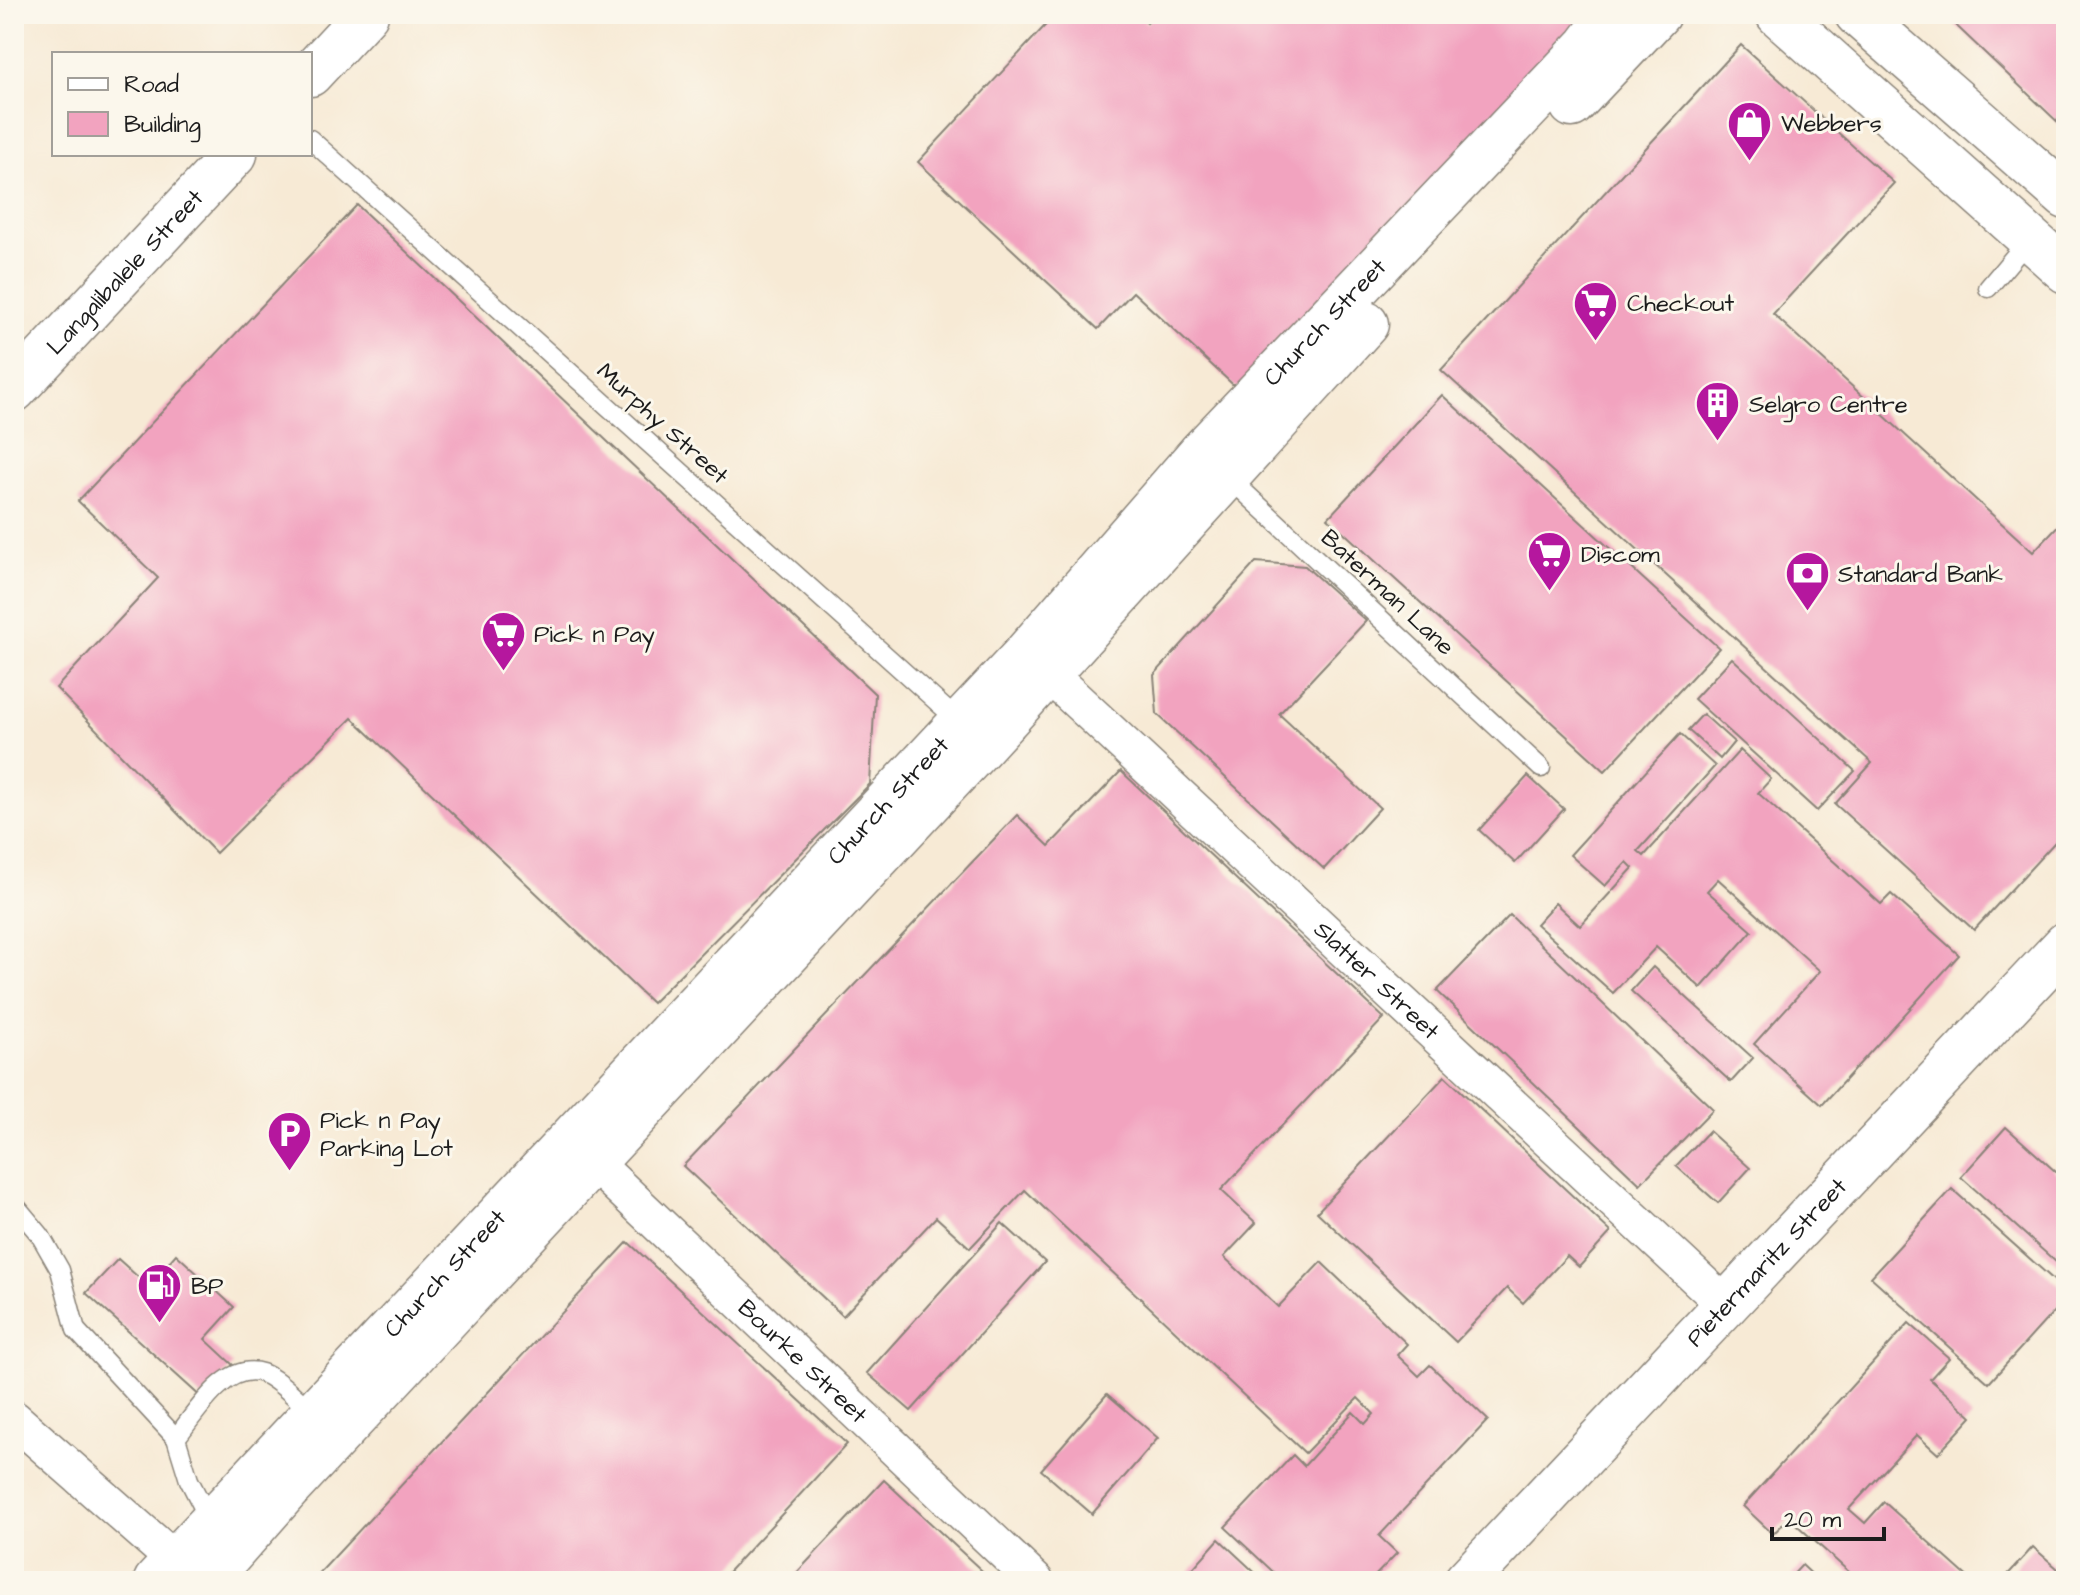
<svg xmlns="http://www.w3.org/2000/svg" width="2080" height="1595" font-family="'Architects Daughter',sans-serif">
<style>
.building{fill:#f2a3bf}
.lines{fill:none;stroke-linecap:round;stroke-linejoin:round}
.service-casing{stroke:#8a8378;stroke-width:21}
.minor-casing{stroke:#8a8378;stroke-width:39}
.tertiary-casing{stroke:#8a8378;stroke-width:47}
.secondary-casing{stroke:#8a8378;stroke-width:47}
.primary-casing{stroke:#8a8378;stroke-width:47}
.service{stroke:#fff;stroke-width:18}
.minor{stroke:#fff;stroke-width:36}
.tertiary{stroke:#fff;stroke-width:44}
.secondary{stroke:#fff;stroke-width:44}
.primary{stroke:#fff;stroke-width:44}
.labels{text-anchor:middle;stroke-width:6;stroke-linejoin:round;paint-order:stroke}
.poi-label{font-size:24px;fill:#1c1c1c;stroke:#fbf7ec;text-anchor:start}
.street-label{font-size:24px;fill:#1c1c1c;stroke:#fbf7ec}
</style>
<rect width="100%" height="100%" fill="#fbf7ec"/>
<filter id="ink" filterUnits="userSpaceOnUse"><feTurbulence type="fractalNoise" baseFrequency=".0125" numOctaves="2"/><feDisplacementMap in="SourceGraphic" scale="16" xChannelSelector="R" yChannelSelector="G"/><feConvolveMatrix kernelMatrix="1 2 1 2 8 2 1 2 1" color-interpolation-filters="sRGB"/></filter>
<filter id="wash" filterUnits="userSpaceOnUse"><feTurbulence type="fractalNoise" baseFrequency=".006" numOctaves="4" result="noise"/><feDisplacementMap in="SourceGraphic" scale="32" xChannelSelector="R" yChannelSelector="G"/><feGaussianBlur stdDeviation="1.8" result="paint"/><feColorMatrix in="noise" values="0 0 0 0 0 0 0 0 0 0 0 0 0 0 0 0 0 1.4 0 .05"/><feComposite in="paint" operator="in"/></filter>
<g filter="url(#wash)">
<rect width="100%" height="100%" fill="#f7ead5"/>
<g id="blocks">
<!-- building -->
<g class="building">
<path d="M1056 14H1137L1147 23 1156 14H1598L1242 393 1133 292 1098 329 918 162Z"/>
<path d="M1944 14H2066V130Z"/>
<path d="M1741 45 1894 183 1773 314 2033 552 2066 517V830L1974 930 1835 804 1872 763 1441 370Z"/>
<path d="M357 205 875 694 870 784 652 1003 352 718 216 853 56 688 158 578 78 501Z"/>
<path d="M1442 395 1719 648 1605 771 1328 518Z"/>
<path d="M1256 562 1305 566 1366 621 1279 714 1380 808 1324 869 1157 714 1154 675Z"/>
<path d="M1732 658 1855 771 1817 811 1694 699Z"/>
<path d="M1703 714 1734 742 1720 759 1688 730Z"/>
<path d="M1680 734 1715 766 1638 851 1644 856 1740 750 1771 779 1758 793 1881 904 1891 894 1959 955 1822 1105 1754 1044 1820 971 1718 879 1707 891 1752 931 1701 988 1656 947 1613 993 1536 924 1555 903 1580 926 1633 868 1627 862 1605 886 1570 855Z"/>
<path d="M1121 771 1384 1018 1221 1190 1256 1223 1224 1257 1278 1307 1321 1262 1407 1344 1397 1355 1419 1376 1430 1365 1488 1420 1379 1536 1397 1553 1370 1581H1283L1225 1527 1293 1455 1304 1466 1353 1412 1365 1424 1374 1414 1358 1398 1305 1453 1025 1190 970 1248 936 1217 843 1316 683 1166 1017 815 1049 846Z"/>
<path d="M1528 776 1564 809 1515 863 1479 830Z"/>
<path d="M1510 915 1713 1109 1640 1184 1437 991Z"/>
<path d="M1653 967 1753 1058 1731 1082 1631 991Z"/>
<path d="M1445 1076 1611 1232 1579 1267 1567 1256 1523 1303 1507 1288 1456 1342 1317 1212Z"/>
<path d="M2006 1127 2066 1181V1271L1961 1177Z"/>
<path d="M1709 1131 1750 1168 1718 1203 1676 1166Z"/>
<path d="M1952 1189 2066 1291V1298L1989 1383 1871 1277Z"/>
<path d="M1002 1223 1045 1262 911 1411 867 1373Z"/>
<path d="M628 1242 847 1444 720 1581H312Z"/>
<path d="M176 1254 234 1307 205 1339 233 1365 202 1398 86 1293 118 1259 148 1286Z"/>
<path d="M1909 1323 1949 1358 1930 1379 1972 1417 1938 1454 1917 1435 1849 1509 1865 1523 1884 1502 1972 1581H1859L1789 1518 1773 1534 1743 1506Z"/>
<path d="M1107 1394 1158 1438 1092 1514 1041 1470Z"/>
<path d="M884 1480 993 1581H789Z"/>
<path d="M1219 1539 1264 1581H1191L1186 1576Z"/>
<path d="M2033 1547 2066 1576V1581H2002Z"/>
<path d="M1802 1565 1819 1581H1787Z"/>
</g>
</g>
</g>
<g filter="url(#ink)">
<use href="#blocks" fill-opacity="0" stroke="#8a8378" stroke-width="2"/>
<g class="lines">
<defs>
<g id="service">
<path d="M310 139 963 725"/>
<path d="M1988 288 2030 238"/>
<path d="M1227 476 1541 768"/>
<path d="M14 1204 40 1235 60 1270 76 1330 176 1438 189 1480 210 1521"/>
<path d="M176 1438C195 1415 225 1361 262 1373 279 1379 298 1401 312 1412"/>
</g>
<g id="minor">
<path id="s1" d="M1030 657 1727 1306"/>
<path id="s2" d="M575 1145 1035 1581"/>
<path d="M14 1419 196 1579"/>
</g>
<g id="tertiary">
<path d="M310 74 366 14"/>
<path id="s3" d="M14 390 235 154"/>
<path id="s4" d="M1466 1581 2066 944"/>
</g>
<g id="secondary">
<path d="M1778 14 2066 271"/>
<path d="M1857 14 2066 197"/>
</g>
<g id="primary">
<path d="M1572 105 1658 14"/>
<path id="s5" d="M156 1581 1026 653 1201 452 1587 46 1611 14"/>
<path d="M207 1581 287 1490 984 744 1366 324"/>
</g>
</defs>
<!-- service casing -->
<use href="#service" class="service-casing"/>
<!-- minor casing -->
<use href="#minor" class="minor-casing"/>
<!-- tertiary casing -->
<use href="#tertiary" class="tertiary-casing"/>
<!-- secondary casing -->
<use href="#secondary" class="secondary-casing"/>
<!-- primary casing -->
<use href="#primary" class="primary-casing"/>
<!-- service -->
<use href="#service" class="service"/>
<!-- minor -->
<use href="#minor" class="minor"/>
<!-- tertiary -->
<use href="#tertiary" class="tertiary"/>
<!-- secondary -->
<use href="#secondary" class="secondary"/>
<!-- primary -->
<use href="#primary" class="primary"/>
</g>
</g>
<!-- icons -->
<defs>
<symbol id="shop-pin" viewBox="-11 -11 22 30"><path d="M0 17L-7.5 6A9.5 9.5 0 1 1 7.5 6Z" fill="#b5179e" stroke="#fbf7ec"/><path d="M-5-2.5h2.3a2.7 3.5 0 0 1 5.4 0H5L5.5 6h-11ZM-1.5-2.5h3a1.5 2.3 0 0 0-3 0Z" fill="#fff"/></symbol>
<symbol id="supermarket-pin" viewBox="-11 -11 22 30"><path d="M0 17L-7.5 6A9.5 9.5 0 1 1 7.5 6Z" fill="#b5179e" stroke="#fbf7ec"/><path d="M-6-5.5h2.5l.6 2H6L4.5 2H-2.5L-4.4-4H-6ZM-1.5 3.2a1.3 1.3 0 1 0 .1 0ZM3 3.2a1.3 1.3 0 1 0 .1 0Z" fill="#fff"/></symbol>
<symbol id="building-pin" viewBox="-11 -11 22 30"><path d="M0 17L-7.5 6A9.5 9.5 0 1 1 7.5 6Z" fill="#b5179e" stroke="#fbf7ec"/><path d="M-4-6H4V6H1V3H-1V6H-4ZM-2.5-4.3h1.7v1.8h-1.7ZM.8-4.3h1.7v1.8H.8ZM-2.5-1h1.7V.8h-1.7ZM.8-1h1.7V.8H.8Z" fill="#fff"/></symbol>
<symbol id="bank-pin" viewBox="-11 -11 22 30"><path d="M0 17L-7.5 6A9.5 9.5 0 1 1 7.5 6Z" fill="#b5179e" stroke="#fbf7ec"/><path d="M-6-4H6V4H-6ZM0-2.3a2.3 2.3 0 1 0 0 4.6a2.3 2.3 0 1 0 0-4.6Z" fill="#fff"/></symbol>
<symbol id="parking-pin" viewBox="-11 -11 22 30"><path d="M0 17L-7.5 6A9.5 9.5 0 1 1 7.5 6Z" fill="#b5179e" stroke="#fbf7ec"/><path d="M-3.5-5.5H1a3.5 3.5 0 0 1 0 7H-1V5.5H-3.5ZM-1-3.4V-.6H.8a1.4 1.4 0 0 0 0-2.8Z" fill="#fff"/></symbol>
<symbol id="fuel-pin" viewBox="-11 -11 22 30"><path d="M0 17L-7.5 6A9.5 9.5 0 1 1 7.5 6Z" fill="#b5179e" stroke="#fbf7ec"/><path d="M-5.5-6h7V0h2V4h1.3V-2.5L3-4.5l.8-.8L6-3V5H2.5V1h-1V6h-7ZM-4.2-4.7v3.2H.2V-4.7Z" fill="#fff"/></symbol>
</defs>
<g fill-rule="evenodd">
<use href="#shop-pin" x="1724" y="98" width="51" height="69"/>
<use href="#supermarket-pin" x="1570" y="278" width="51" height="69"/>
<use href="#building-pin" x="1692" y="378" width="51" height="69"/>
<use href="#supermarket-pin" x="1524" y="528" width="51" height="69"/>
<use href="#bank-pin" x="1782" y="548" width="51" height="69"/>
<use href="#supermarket-pin" x="478" y="608" width="51" height="69"/>
<use href="#parking-pin" x="264" y="1108" width="51" height="69"/>
<use href="#fuel-pin" x="134" y="1260" width="51" height="69"/>
</g>
<g class="labels">
<!-- poi labels -->
<g class="poi-label">
<text x="1781" y="131">Webbers</text>
<text x="1627" y="311">Checkout</text>
<text x="1749" y="412">Selgro Centre</text>
<text x="1581" y="562">Discom</text>
<text x="1838" y="582">Standard Bank</text>
<text x="534" y="642">Pick n Pay</text>
<text x="320" y="1128">Pick n Pay<tspan x="320" dy="28">Parking Lot</tspan></text>
<text x="191" y="1294">BP</text>
</g>
<!-- street labels -->
<g class="street-label">
<text dy="8" stroke="none"><textPath href="#s3" startOffset="162">Langalibalele Street</textPath></text>
<text dy="8" stroke="none"><textPath href="#s5" startOffset="1718">Church Street</textPath></text>
<text transform="translate(663 423) rotate(42)" y="8">Murphy Street</text>
<text transform="translate(1388 592) rotate(43)" y="8">Baterman Lane</text>
<text dy="8" stroke="none"><textPath href="#s5" startOffset="1070">Church Street</textPath></text>
<text dy="8" stroke="none"><textPath href="#s1" startOffset="474">Slatter Street</textPath></text>
<text dy="8" stroke="none"><textPath href="#s4" startOffset="438">Pietermaritz Street</textPath></text>
<text dy="8" stroke="none"><textPath href="#s5" startOffset="422">Church Street</textPath></text>
<text dy="8" stroke="none"><textPath href="#s2" startOffset="314">Bourke Street</textPath></text>
</g>
</g>
<!-- margin -->
<rect width="2080" height="1595" fill="none" stroke="#fbf7ec" stroke-width="48"/>
<!-- legend -->
<rect x="52" y="52" width="260" height="104" fill="#fbf7ec" stroke="#a29f99" stroke-width="2"/>
<rect x="68" y="78" width="40" height="12" fill="#ffffff" stroke="#a29f99" stroke-width="2"/>
<text x="124" y="92" font-size="24" fill="#1c1c1c">Road</text>
<rect x="68" y="112" width="40" height="24" fill="#f2a3bf" stroke="#a29f99" stroke-width="2"/>
<text x="124" y="132" font-size="24" fill="#1c1c1c">Building</text>
<!-- scale -->
<path d="M1772 1527v12h112v-12" fill="none" stroke="#1c1c1c" stroke-width="4"/>
<text x="1784" y="1527" font-size="24" fill="#1c1c1c" stroke="#fbf7ec" stroke-width="6" paint-order="stroke">20 m</text>
</svg>
